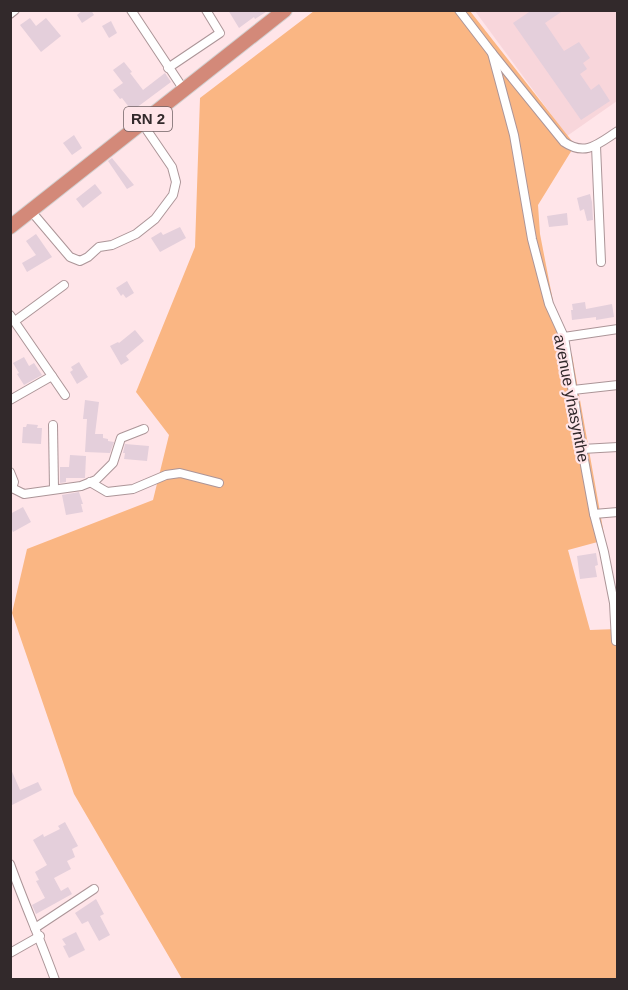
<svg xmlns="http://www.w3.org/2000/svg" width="628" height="990" font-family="Arial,sans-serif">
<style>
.built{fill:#f8d6db}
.green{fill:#fab683}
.building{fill:#e4cfdb}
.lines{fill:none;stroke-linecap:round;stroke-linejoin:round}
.street-casing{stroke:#ac9598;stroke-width:10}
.highway-casing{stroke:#d2d0d0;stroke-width:16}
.street{stroke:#fff;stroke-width:8}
.highway{stroke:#d38979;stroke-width:14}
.labels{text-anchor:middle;stroke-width:4.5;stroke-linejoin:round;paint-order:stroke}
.shield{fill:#ffe5e9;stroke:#706164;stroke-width:1.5}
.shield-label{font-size:15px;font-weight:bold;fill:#32292b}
.street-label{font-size:16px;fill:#32292b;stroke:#ffe5e9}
</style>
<rect width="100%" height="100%" fill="#ffe5e9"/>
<!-- built -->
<path class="built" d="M475 11H617V101L567 136Z"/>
<!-- green -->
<path class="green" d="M314 11H470L575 145 538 205 540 234 558 327 572 355 605 540 568 550 590 630 617 629V979H182L74 794 12 613 27 549 153 500 169 435 136 392 195 247 200 98Z"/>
<!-- building -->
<g class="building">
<path d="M83 10H91L94 15 82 23 77 15Z"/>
<path d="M228 10H269L255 19 254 17 239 28Z"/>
<path d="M532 10H564L545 23 564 51 579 42 590 58 583 63 587 69 580 74 591 90 599 84 610 101 581 120 513 23Z"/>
<path d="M30 18 36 26 46 18 61 36 41 52 20 25Z"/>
<path d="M111 21 117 33 109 38 102 26Z"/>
<path d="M124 62 132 72 130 73 143 90 165 73 171 82 132 111 122 98 120 99 113 90 123 83 113 70Z"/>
<path d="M74 135 82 148 72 155 63 143Z"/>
<path d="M112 158 134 185 127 189 108 161Z"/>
<path d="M95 184 102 193 83 208 76 199Z"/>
<path d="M590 194 592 202 593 220 587 221 584 209 580 211 577 198Z"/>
<path d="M567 213 568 225 549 227 547 216Z"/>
<path d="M180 227 186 238 160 252 151 238 161 232 163 235Z"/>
<path d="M36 234 52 257 27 272 22 263 36 255 26 241Z"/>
<path d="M127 281 134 293 126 298 123 294 121 296 116 288Z"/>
<path d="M585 302 586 309 612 304 614 317 596 320V317L572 320 571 310H573L572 304Z"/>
<path d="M135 330 144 341 126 356 129 360 121 365 110 346 118 342 119 343Z"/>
<path d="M24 357 29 366 34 363 42 375 24 385 17 374 19 373 13 363Z"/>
<path d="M79 362 88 377 77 384 70 372 73 370 71 367Z"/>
<path d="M85 400 99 402 95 434H103V438L108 439V441L114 442 110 453 85 452 87 419H83Z"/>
<path d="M27 424 38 425 37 428H42L41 444 22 443 23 427H26Z"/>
<path d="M125 444 149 446 147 461 124 459 125 453H123Z"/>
<path d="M70 455 86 456 85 478H66V482L60 483V467H69Z"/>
<path d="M79 492 83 504H81L83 512 66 515 62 495Z"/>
<path d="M23 507 31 522 13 532 10 526V514Z"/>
<path d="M596 553 598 565 595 566 597 577 580 579 577 556Z"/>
<path d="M10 767 20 790 38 782 42 790 10 806Z"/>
<path d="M65 822 78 846 72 849 75 857 67 861 71 869 54 878 61 891 68 887 72 894 36 914 32 905 45 898 36 881 39 880 35 872 47 865 33 840 43 834 44 837 60 829 58 826Z"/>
<path d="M96 899 104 914 100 916 110 935 99 941 88 921 82 924 75 913Z"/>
<path d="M76 932 85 950 69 958 63 946 66 945 62 939Z"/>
</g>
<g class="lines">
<defs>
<g id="street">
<path d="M131 10 184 90"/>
<path d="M459 10 492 53 564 142C586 157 599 143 618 131"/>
<path d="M10 14 15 10"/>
<path d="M492 53 514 135 532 239 549 304 564 337 582 449 594 514 604 552 614 603 616 641"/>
<path d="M168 68 220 33 206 10"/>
<path d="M596 146 601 262"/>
<path d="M31 211 70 257 80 261 88 257 99 247 112 245 136 234 155 219 173 195 176 182 172 167 142 123"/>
<path d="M10 315 52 376"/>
<path d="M15 321 64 285"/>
<path d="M564 337 618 329"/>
<path d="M573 390 618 385"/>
<path d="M10 400 52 376 65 395"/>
<path d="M53 425 54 489"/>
<path d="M582 449 618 447"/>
<path d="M10 472 14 482 12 488 10 489"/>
<path d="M90 482 107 492 133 489 166 475 180 473 219 483"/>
<path d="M12 488 24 494 81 486 96 480 113 463 121 438 144 429"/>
<path d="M594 514 618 512"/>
<path d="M10 864C24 903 41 941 55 980"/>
<path d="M35 928 94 889"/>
<path d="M10 953 40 936"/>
</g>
<path id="highway" d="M10 227 285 10"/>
</defs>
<!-- street casing -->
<use href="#street" class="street-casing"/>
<!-- highway casing -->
<use href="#highway" class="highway-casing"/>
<!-- street -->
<use href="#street" class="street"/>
<!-- highway -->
<use href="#highway" class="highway"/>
</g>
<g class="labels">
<!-- shield labels -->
<rect class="shield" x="124" y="107" width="48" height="24" rx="4.5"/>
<g class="shield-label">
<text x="148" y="124">RN 2</text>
</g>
<!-- street labels -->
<g class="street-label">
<text transform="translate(572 398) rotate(79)" y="6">avenue yhasynthe</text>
</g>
</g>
<!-- border -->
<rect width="628" height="990" fill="none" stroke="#32292b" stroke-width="24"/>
</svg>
